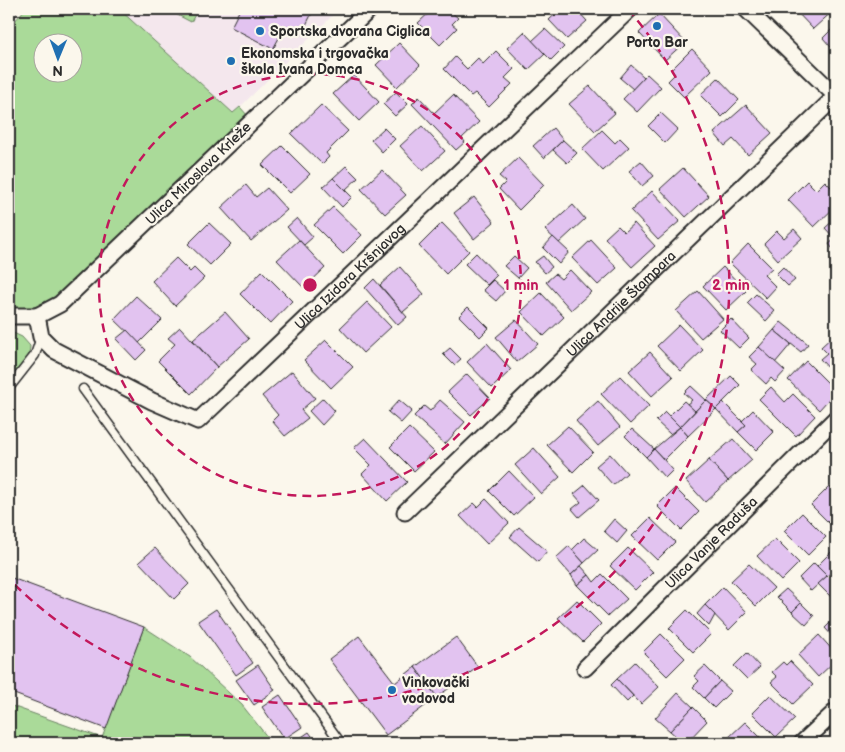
<svg xmlns="http://www.w3.org/2000/svg" width="845" height="752" font-family="'Balsamiq Sans',sans-serif">
<style>
.built{fill:#f4e7ed}
.green{fill:#aada99;stroke:#6a8262;fill-rule:evenodd}
.building{fill:#e2c3f0;stroke:#2b2b2b}
.lines{fill:none;stroke-linecap:round;stroke-linejoin:round}
.service-casing{stroke:#2b2b2b;stroke-width:11}
.minor-casing{stroke:#2b2b2b;stroke-width:19}
.service{stroke:#fbf7ec;stroke-width:8}
.minor{stroke:#fbf7ec;stroke-width:15}
.ring{fill:none;stroke:#c2185b;stroke-width:2.5;stroke-dasharray:9 6}
.poi-dot{fill:#1f6fb2;stroke:#fbf7ec;stroke-width:2}
.labels{text-anchor:middle;stroke-width:4.5;stroke-linejoin:round;paint-order:stroke}
.poi-label{font-size:14px;font-weight:bold;fill:#2b2b2b;stroke:#fbf7ec;text-anchor:start}
.street-label{font-size:14px;fill:#2b2b2b;stroke:#fbf7ec}
.centre{fill:#c2185b;stroke:#fbf7ec;stroke-width:2.5}
.ring-label{font-size:15px;text-anchor:middle;font-weight:bold;fill:#c2185b;stroke:#fbf7ec;stroke-width:4.5;stroke-linejoin:round;paint-order:stroke}
</style>
<rect width="100%" height="100%" fill="#fbf7ec"/>
<filter id="ink" filterUnits="userSpaceOnUse"><feTurbulence type="fractalNoise" baseFrequency=".02" numOctaves="2"/><feDisplacementMap in="SourceGraphic" scale="10" xChannelSelector="R" yChannelSelector="G"/><feConvolveMatrix kernelMatrix="1 2 1 2 8 2 1 2 1" color-interpolation-filters="sRGB"/></filter>
<g filter="url(#ink)">
<!-- built -->
<path class="built" d="M119 9H339L233 114Z"/>
<!-- green -->
<g class="green">
<path d="M25 9H119L233 113 240 107 248 116 51 303 30 309 9 307V28ZM42 42H72V72H42Z"/>
<path d="M166 9H198L191 22Z"/>
<path d="M9 331 22 337 30 346C30 361 19 370 9 380Z"/>
<path d="M144 627 190 657 242 705 272 743H9V705L102 738Z"/>
</g>
<!-- building -->
<g class="building">
<path d="M240 9H314L301 35 285 27 273 49 231 27Z"/>
<path d="M433 9H442L446 13 449 10 458 18 452 24 457 28 440 45 418 23Z"/>
<path d="M561 9H576L587 21 567 39 549 20Z"/>
<path d="M794 9H835L813 29Z"/>
<path d="M659 14 685 42 665 60 639 33Z"/>
<path d="M836 25V53L823 38Z"/>
<path d="M545 29 564 47 551 60 532 41Z"/>
<path d="M524 32 545 54 528 70 507 48Z"/>
<path d="M399 43 420 65 397 87 376 65Z"/>
<path d="M692 49 712 70 684 97 668 81 675 74 671 70Z"/>
<path d="M496 51 514 69 505 78 512 84 489 107 475 93 471 96 444 69 455 57 467 69 478 58 483 64Z"/>
<path d="M631 65 644 77 633 89 620 78Z"/>
<path d="M647 74 661 87 637 112 623 99Z"/>
<path d="M354 75 379 102 359 121 333 94Z"/>
<path d="M718 78 739 100 722 117 700 95Z"/>
<path d="M590 86 615 113 595 131 569 104Z"/>
<path d="M396 92 408 104 395 116 383 104Z"/>
<path d="M453 95 479 122 462 138 465 142 456 150 412 104 419 97 434 113Z"/>
<path d="M321 105 348 131 326 153 329 157 322 164 291 134Z"/>
<path d="M746 105 772 133 748 155 733 139 725 146 714 133Z"/>
<path d="M661 113 678 129 665 143 648 126Z"/>
<path d="M422 126 445 151 423 171 400 146Z"/>
<path d="M384 128 395 139 382 152 371 140Z"/>
<path d="M553 128 563 140 544 158 533 146Z"/>
<path d="M602 130 615 143 620 138 629 147 603 171 582 149Z"/>
<path d="M563 140 577 153 567 163 553 150Z"/>
<path d="M282 146 310 174 290 193 262 165Z"/>
<path d="M518 158 544 185 519 210 499 189 506 182 499 176Z"/>
<path d="M641 161 654 176 642 186 629 171Z"/>
<path d="M346 166 358 178 345 190 333 178Z"/>
<path d="M683 168 709 196 686 217 660 189Z"/>
<path d="M382 170 406 195 385 214 361 189Z"/>
<path d="M333 178 352 197 342 207 323 187Z"/>
<path d="M807 181 816 190 825 181 836 192V206L814 227 788 200Z"/>
<path d="M246 185 256 197 267 188 287 210 251 241 221 208Z"/>
<path d="M652 191 680 221 658 240 631 211Z"/>
<path d="M474 197 494 222 474 239 454 213Z"/>
<path d="M573 205 585 219 559 243 545 230Z"/>
<path d="M333 207 362 235 343 254 314 225Z"/>
<path d="M297 218 313 237 304 245 287 227Z"/>
<path d="M836 218V253L829 244 835 239 825 228Z"/>
<path d="M209 223 231 244 210 265 188 244Z"/>
<path d="M442 223 469 251 446 274 419 246Z"/>
<path d="M634 223 655 246 632 267 605 238 618 226 624 232Z"/>
<path d="M794 229 802 238 778 260 764 244 777 231 784 238Z"/>
<path d="M553 237 569 252 559 264 543 248Z"/>
<path d="M299 240 325 268 304 288 277 260Z"/>
<path d="M591 240 617 268 598 285 572 258Z"/>
<path d="M748 244 772 268 764 275 776 287 766 298 730 263Z"/>
<path d="M476 253 497 275 487 285 465 264Z"/>
<path d="M514 256 527 268 518 278 504 266Z"/>
<path d="M543 256 552 267 545 273 535 262Z"/>
<path d="M176 258 190 272 194 268 204 278 175 306 152 281Z"/>
<path d="M400 267 424 294 403 312 380 285Z"/>
<path d="M723 267 746 291 726 310 703 286Z"/>
<path d="M783 267 795 280 788 286 776 274Z"/>
<path d="M570 270 591 292 571 310 546 282 555 274 561 279Z"/>
<path d="M262 271 292 301 270 324 240 294Z"/>
<path d="M374 279 407 317 398 325 365 288Z"/>
<path d="M493 280 505 291 496 301 483 290Z"/>
<path d="M698 291 723 319 701 338 676 311Z"/>
<path d="M541 293 564 317 544 336 521 312Z"/>
<path d="M756 294 775 311 766 321 747 303Z"/>
<path d="M136 296 162 320 139 343 114 319Z"/>
<path d="M367 302 391 327 363 353 340 328Z"/>
<path d="M468 307 489 328 480 337 459 316Z"/>
<path d="M225 312 249 339 217 367 193 340Z"/>
<path d="M731 319 749 338 739 348 720 330Z"/>
<path d="M516 320 538 344 517 362 496 337Z"/>
<path d="M781 322 808 344 801 352 774 330Z"/>
<path d="M679 325 703 350 681 371 657 346Z"/>
<path d="M180 327 217 367 191 394 158 361 175 344 168 338Z"/>
<path d="M127 330 146 350 136 360 116 339Z"/>
<path d="M774 330 791 344 775 363 759 347Z"/>
<path d="M835 334 836 335V376L820 359 827 353 821 347Z"/>
<path d="M326 340 353 367 331 388 304 360Z"/>
<path d="M487 343 511 370 492 388 467 362Z"/>
<path d="M759 347 785 371 775 382 771 378 766 384 751 370 757 364 749 357Z"/>
<path d="M450 348 461 359 454 365 443 354Z"/>
<path d="M650 352 673 377 652 396 629 371Z"/>
<path d="M806 361 836 391 819 410 788 380Z"/>
<path d="M292 371 315 398 301 410 308 418 285 436 272 421 278 415 262 396Z"/>
<path d="M467 374 490 398 471 415 448 392Z"/>
<path d="M620 376 649 406 630 424 601 394Z"/>
<path d="M731 376 740 385 716 409 706 400Z"/>
<path d="M691 386 706 400 695 411 687 404 692 400 684 393Z"/>
<path d="M771 387 785 402 793 394 815 416 796 436 759 399Z"/>
<path d="M323 398 335 411 322 425 309 411Z"/>
<path d="M399 400 412 411 401 423 388 412Z"/>
<path d="M440 400 465 422 445 444 414 416 424 406 430 411Z"/>
<path d="M706 400 716 409 688 436 680 427Z"/>
<path d="M598 401 620 427 598 446 576 421Z"/>
<path d="M684 401 695 411 680 427 669 416Z"/>
<path d="M723 402 746 425 738 432 716 409Z"/>
<path d="M753 410 774 432 756 450 738 432 746 425 742 421Z"/>
<path d="M665 412 680 427 670 434 656 421Z"/>
<path d="M568 426 593 452 573 472 547 445Z"/>
<path d="M680 427 688 436 664 460 654 449Z"/>
<path d="M409 428 434 452 414 471 390 447Z"/>
<path d="M632 429 654 449 646 457 625 436Z"/>
<path d="M365 438 407 482 387 501 362 474 371 465 354 448Z"/>
<path d="M733 439 752 460 728 481 709 460Z"/>
<path d="M534 448 560 477 541 494 515 465Z"/>
<path d="M654 449 673 470 665 478 646 457Z"/>
<path d="M610 454 627 473 613 485 596 466Z"/>
<path d="M709 460 728 481 705 502 686 481Z"/>
<path d="M509 471 534 497 514 516 489 491Z"/>
<path d="M585 485 599 500 579 517 572 509 581 502 574 494Z"/>
<path d="M829 487 836 495 835 529 811 505Z"/>
<path d="M675 488 699 512 681 530 657 506Z"/>
<path d="M486 499 509 523 487 544 460 516 474 503 478 507Z"/>
<path d="M802 513 826 537 808 555 784 531Z"/>
<path d="M650 518 675 542 657 560 632 536Z"/>
<path d="M614 519 627 531 617 543 604 531Z"/>
<path d="M519 527 547 551 538 562 510 537Z"/>
<path d="M584 538 598 550 584 563 572 550Z"/>
<path d="M775 539 799 563 781 581 757 556Z"/>
<path d="M569 546 584 563 571 575 556 558Z"/>
<path d="M836 547V567L827 576 817 566Z"/>
<path d="M155 548 189 584 174 599 139 562Z"/>
<path d="M628 548 653 572 635 590 610 566Z"/>
<path d="M814 563 827 576 811 591 799 578Z"/>
<path d="M749 564 774 588 756 606 731 581Z"/>
<path d="M581 566 589 575 577 585 571 575Z"/>
<path d="M602 574 627 599 608 616 577 585 589 575 594 582Z"/>
<path d="M827 576 836 585 834 600 818 584Z"/>
<path d="M9 577 144 627 106 729 9 692Z"/>
<path d="M723 587 747 612 729 630 705 605Z"/>
<path d="M786 589 801 603 792 612 777 597Z"/>
<path d="M577 600 601 624 583 642 558 618Z"/>
<path d="M801 603 814 616 806 625 792 612Z"/>
<path d="M705 605 715 615 709 626 697 614Z"/>
<path d="M216 609 253 663 236 675 198 621Z"/>
<path d="M687 610 711 634 693 652 669 628Z"/>
<path d="M836 617V640L825 628Z"/>
<path d="M661 634 685 658 667 676 643 652Z"/>
<path d="M819 635 836 654V660L818 677 798 655Z"/>
<path d="M359 636 395 683 415 667 437 697 386 735 329 659Z"/>
<path d="M456 637 478 667 437 697 415 667Z"/>
<path d="M747 653 760 667 747 679 734 666Z"/>
<path d="M790 661 813 685 793 704 771 682 777 677 772 672 783 662 786 665Z"/>
<path d="M635 662 659 687 641 704 617 679Z"/>
<path d="M258 665 275 690 254 705 236 680Z"/>
<path d="M705 666 720 681 704 698 693 687 699 681 694 676Z"/>
<path d="M617 679 633 696 627 702 611 685Z"/>
<path d="M720 681 731 691 714 708 704 698Z"/>
<path d="M678 693 693 707 670 731 655 718Z"/>
<path d="M280 695 302 727 284 739 262 707Z"/>
<path d="M770 695 795 719 776 737 752 713Z"/>
<path d="M693 707 707 721 686 743H684L670 731Z"/>
<path d="M745 722 766 743H731L727 739Z"/>
<path d="M309 732 317 743H293Z"/>
</g>
<g class="lines">
<defs>
<g id="service">
<path d="M9 13 12 9"/>
<path d="M9 388 35 355 41 337"/>
<path d="M83 389 341 743"/>
</g>
<g id="minor">
<path id="s1" d="M370 9 60 304 37 316 41 337 54 350 152 401 198 421 630 9"/>
<path d="M746 9 836 96"/>
<path d="M9 316H37"/>
<path id="s2" d="M405 512 836 96"/>
<path id="s3" d="M585 668 836 418"/>
<path d="M802 743 836 711"/>
</g>
</defs>
<!-- service casing -->
<use href="#service" class="service-casing"/>
<!-- minor casing -->
<use href="#minor" class="minor-casing"/>
<!-- service -->
<use href="#service" class="service"/>
<!-- minor -->
<use href="#minor" class="minor"/>
</g>
</g>
<!-- distance rings -->
<g class="ring">
<circle cx="310" cy="285" r="211"/>
<path d="M628 9A421 421 0 0 1 10 580"/>
</g>
<!-- markers -->
<g class="poi-dot">
<circle cx="657" cy="26" r="5"/>
<circle cx="260" cy="31" r="5"/>
<circle cx="231" cy="61" r="5"/>
<circle cx="392" cy="690" r="5"/>
</g>
<g class="labels">
<!-- poi labels -->
<g class="poi-label">
<text x="270" y="36">Sportska dvorana Ciglica</text>
<text x="657" y="47" text-anchor="middle">Porto Bar</text>
<text x="241" y="58">Ekonomska i trgovačka<tspan x="241" dy="16">škola Ivana Domca</tspan></text>
<text x="402" y="687">Vinkovački<tspan x="402" dy="16">vodovod</tspan></text>
</g>
<!-- street labels -->
<g class="street-label">
<text transform="translate(198 173) rotate(-44)" y="5">Ulica Miroslava Krleže</text>
<text dy="5" stroke="none"><textPath href="#s1" startOffset="864">Ulica Izidora Kršnjavog</textPath></text>
<text dy="5" stroke="none"><textPath href="#s2" startOffset="300">Ulica Andrije Štampara</textPath></text>
<text dy="5" stroke="none"><textPath href="#s3" startOffset="178">Ulica Vanje Raduša</textPath></text>
</g>
</g>
<circle cx="310" cy="285" r="8" class="centre"/>
<g class="ring-label">
<text x="521" y="290">1 min</text>
<text x="731" y="290">2 min</text>
</g>
<!-- margin -->
<rect width="845" height="752" fill="none" stroke="#fbf7ec" stroke-width="30"/>
<rect x="15" y="15" width="815" height="722" fill="none" stroke="#2b2b2b" stroke-width="2" filter="url(#ink)"/>
<!-- north arrow -->
<g transform="translate(58 58) rotate(181)"><circle r="24" fill="#fbf7ec" stroke="#a8a59f"/>
<path d="M0-4L9 19L0 12L-9 19Z" fill="#1f6fb2"/>
<text y="-8" font-size="14" font-weight="bold" text-anchor="middle" fill="#2b2b2b">N</text>
</g>
</svg>
